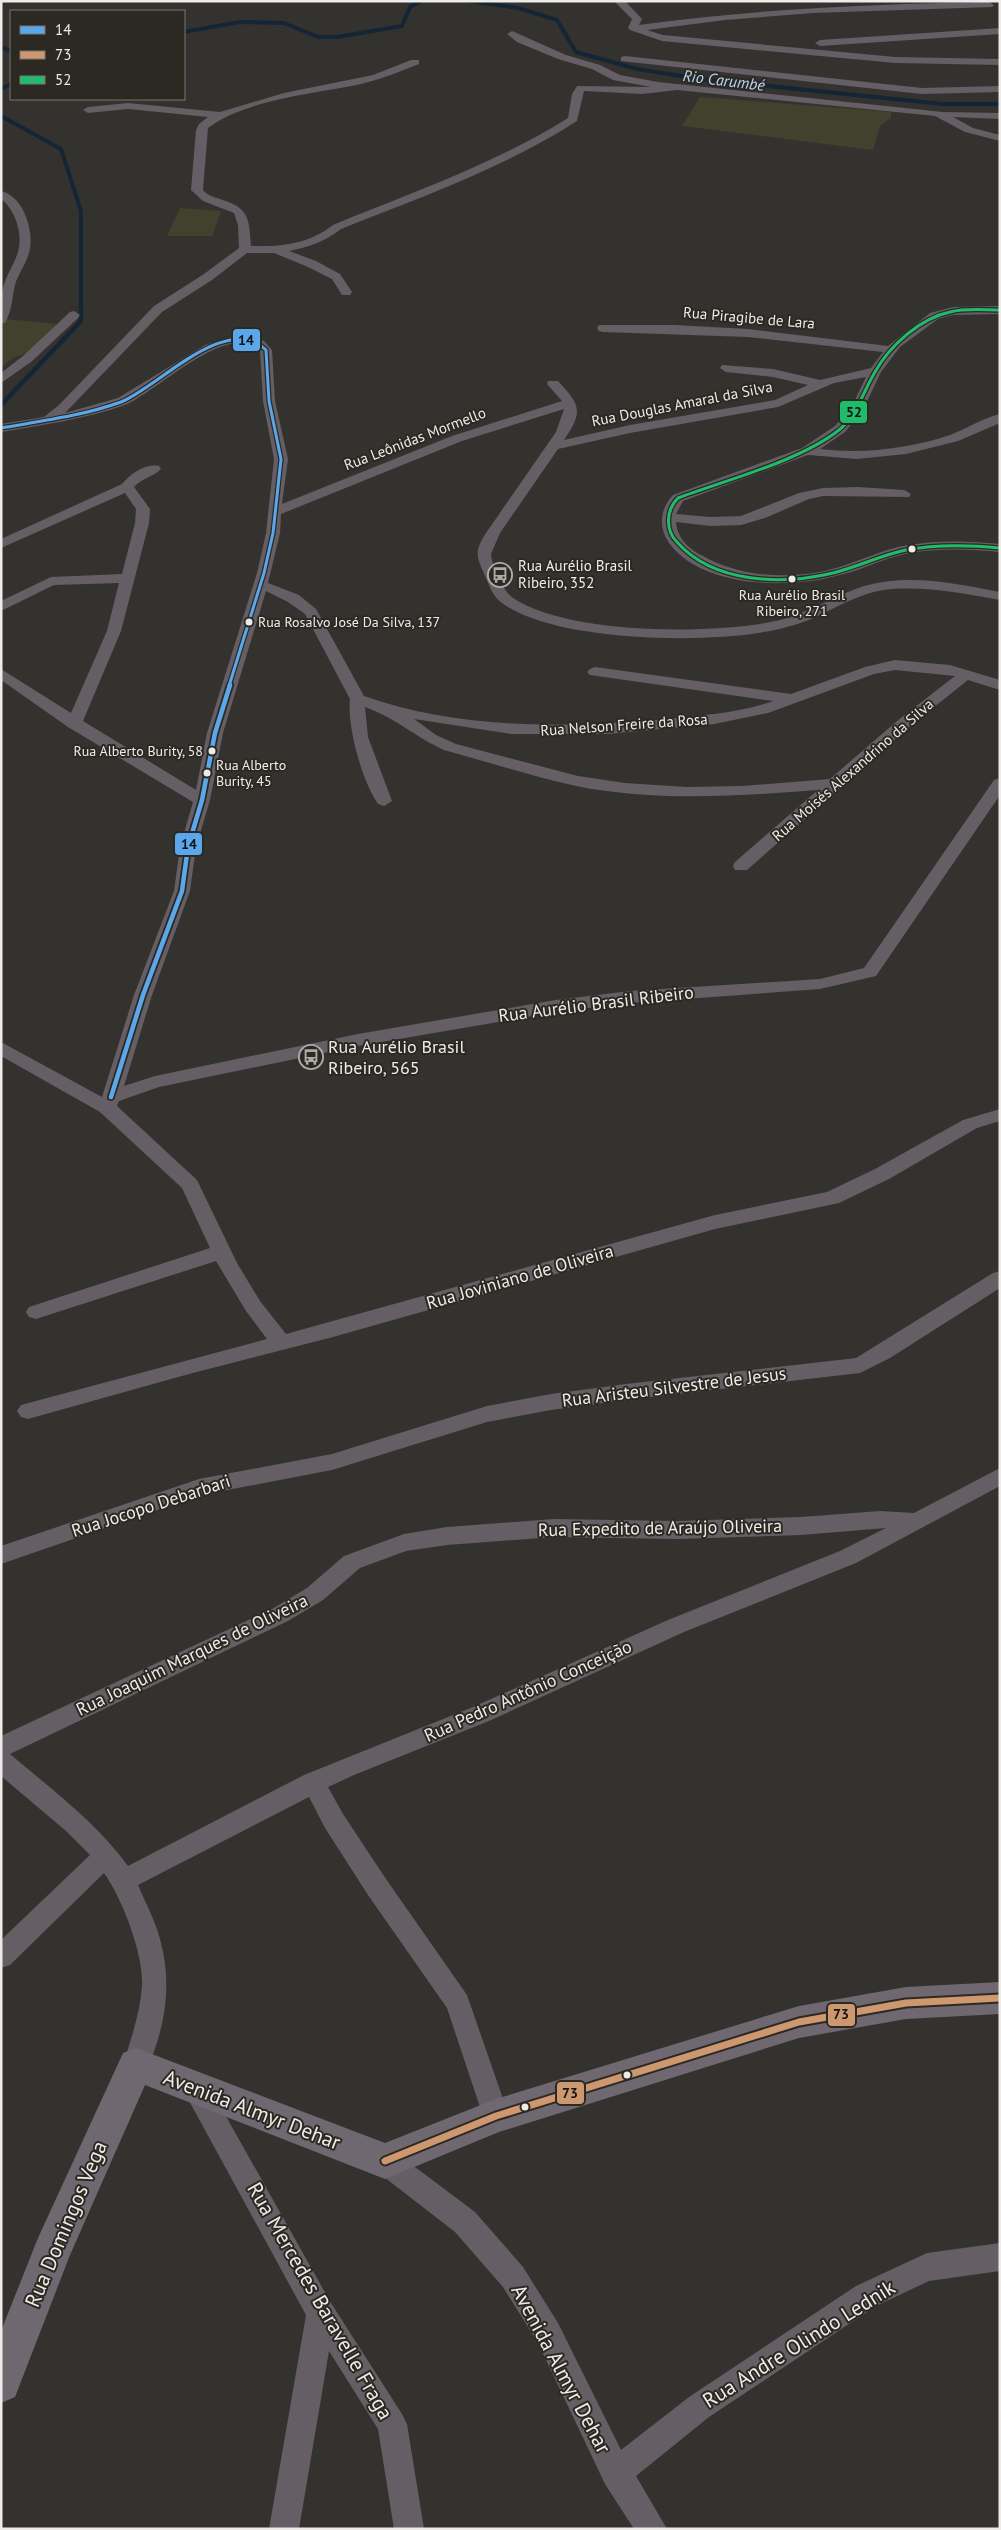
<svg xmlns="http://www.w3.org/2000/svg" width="1001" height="2530" font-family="'PT Sans',sans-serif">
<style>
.green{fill:#41422e}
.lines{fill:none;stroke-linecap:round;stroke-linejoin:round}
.stream-far1{stroke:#142536;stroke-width:4}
.stream{stroke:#142536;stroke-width:4.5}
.street{fill:#655e65;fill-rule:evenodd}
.secondary{fill:#706870;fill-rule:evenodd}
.bus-1-far1-casing{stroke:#2c2923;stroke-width:5.5}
.bus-1-casing{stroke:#2c2923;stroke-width:8}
.bus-2-casing{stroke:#2c2923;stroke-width:11}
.bus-3-casing{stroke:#2c2923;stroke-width:5.5}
.bus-1-far1{stroke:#5aa8eb;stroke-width:3}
.bus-1{stroke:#5aa8eb;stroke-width:4.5}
.bus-2{stroke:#cd976f;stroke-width:7}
.bus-3{stroke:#20bc6c;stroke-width:3}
.bus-dot{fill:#edece8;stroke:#2c2923;stroke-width:2}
.labels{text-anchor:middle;stroke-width:4;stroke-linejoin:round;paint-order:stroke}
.far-bus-label{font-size:14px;fill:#edece8;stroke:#2c2923;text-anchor:start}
.far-street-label{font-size:15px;fill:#edece8;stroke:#2c2923}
.far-poi-label{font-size:15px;fill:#edece8;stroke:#2c2923;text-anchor:start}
.far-water-label{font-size:16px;font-style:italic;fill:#b7d7fa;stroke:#2c2923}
.street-label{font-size:18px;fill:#edece8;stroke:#2c2923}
.poi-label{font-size:18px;fill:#edece8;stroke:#2c2923;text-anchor:start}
.near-street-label{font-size:21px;fill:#edece8;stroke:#2c2923}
.line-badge{stroke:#2c2923;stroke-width:2}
.pale-badge-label{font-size:14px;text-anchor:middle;font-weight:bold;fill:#111}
</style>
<rect width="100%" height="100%" fill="#34322f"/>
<!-- green -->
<g class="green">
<path d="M700 97 891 112V118L880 126 873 150 682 126Z"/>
<path d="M180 208 221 211 212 236H167Z"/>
<path d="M5 319 57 324 32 351 13 358 1 367V332Z"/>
</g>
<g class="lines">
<!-- stream-far1 -->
<g class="stream-far1">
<path d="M470 1 518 8 557 20 576 52 637 69 700 79 943 104H1000"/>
<path d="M184 32 240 22 284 23 318 37H337L402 26 410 7 421 1"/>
<path d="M1 47 11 51"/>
<path d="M1 89 11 84"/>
<path d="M1 116 61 149 81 211V304"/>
</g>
<!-- stream -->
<path class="stream" d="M1 405 81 321V303"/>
<!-- street -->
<g class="street">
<path d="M614 1H625L642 19 639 25C755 9 872 4 989 2L994 5 992 7 813 13 725 20 647 30 663 35 895 57 1000 59V65L895 63 662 41 630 30 628 28 632 19Z"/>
<path d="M1000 28V34L820 46 815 43 820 40Z"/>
<path d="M512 31 566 55 600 65 620 75 658 82 943 112 1000 113V119L953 117 973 128 1000 135V141L965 132 935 116 677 90 642 94 584 91 577 121C504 168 421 197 341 229 325 242 308 247 289 251L316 261 340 274 352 292 350 295H342L332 279 308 267 274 253H247L212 280 162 312 65 413 118 398 205 345 235 336 257 338 264 341 272 350 275 401 288 459 282 504 452 436 562 401 547 384 548 381H558C580 405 584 411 564 440L630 425 775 400 808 385 773 377 726 372 720 368 722 365 773 369 820 380 871 368 883 352 748 337 603 332 599 331 597 328 599 325H675L748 329 888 346 930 313 953 307 1000 306V314L953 315 938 319 900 347 881 372 863 410 845 432 820 449C863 454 908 449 950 435 966 429 983 418 1000 414V423L958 441 906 454 857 459 808 455 683 501 676 514 710 517 741 516 799 493 823 488 858 487 904 490 911 494 909 497 823 496 809 499 765 518 741 525 710 526 676 522C677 538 689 549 703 556 741 578 793 580 836 568 860 561 883 549 909 545 939 540 969 541 1000 544V552C968 549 936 548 905 554 882 559 860 571 836 576 788 589 702 588 669 543 658 527 660 509 673 495L802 448 835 426 852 406 866 377 834 383 778 407 630 433 558 449 500 533 491 554C492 567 502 590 513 598 568 635 716 635 780 620 816 611 846 587 883 582 922 576 962 585 1000 592V600C962 593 922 585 883 590 858 594 836 608 813 618 795 626 777 630 758 633 696 643 553 641 502 603 493 597 490 587 486 578 477 557 473 553 486 533L556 432 564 409 462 441 281 514 280 533 268 583 299 595 316 609 364 696C459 730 568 728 668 719 703 715 740 713 773 701L590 675 587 672 590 669 595 667 791 694 865 667 895 660 950 665 1000 680V690L968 680 909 727 747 870H735L733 866 735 862 818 790C738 796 656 802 576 786 532 776 488 762 444 750 415 737 396 718 365 707L368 737 392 801 384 806 378 804C362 781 347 727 350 699L305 614 288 602 266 591 223 733 210 800 196 847 190 891 152 995 124 1086 155 1076 358 1034 556 1000 630 991 820 979 864 968 994 780 1000 778V795L876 976 820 989 630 1003 556 1012 358 1046 159 1087 119 1101 117 1106 197 1180 237 1263 260 1301 286 1334 715 1215 827 1192 875 1169 963 1120 1000 1109V1121L977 1128 889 1179 839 1203 715 1229 333 1337 189 1374 28 1419 21 1417 17 1411 21 1405 267 1339 246 1311 216 1261 36 1319 29 1317 26 1312 29 1307 210 1248 182 1188 100 1112 1 1056V1042L102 1097 134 995 174 891 180 847 193 802 68 727 1 680V669L71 713 107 631 119 583 54 585 1 611V601L51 577 122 574 135 523 136 509 125 493 1 548V539L122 484C130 474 145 463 159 466L161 469C153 477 142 478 134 487L150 509 149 523 121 631 83 721 196 790 207 733 257 573 266 533 274 459 263 401 260 351C228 319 156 393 125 405 85 419 43 425 1 432V424L44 417 59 405 154 306 204 274 239 248 238 225 234 213 203 201 191 190 196 130 199 124 208 117 128 109 88 113 83 110 88 107 128 103 220 112 284 93 373 75 411 60H419V64C399 72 381 79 361 84 314 94 247 99 208 128L203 190C207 195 213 197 220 199 249 208 249 217 251 246 280 247 309 244 333 225 413 192 495 164 568 118L572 94 577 86 651 87 613 80 592 69 558 59 517 42 507 34ZM895 670 955 676 897 721 830 779 742 786 686 787 625 783 578 776 456 744 436 735 414 719 511 734H607L714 724 768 713 874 674Z"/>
<path d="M625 56 922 88 1000 86V92L922 94 621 61V57Z"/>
<path d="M1 191C24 196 35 233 29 253 26 264 18 274 15 285 12 298 12 311 5 323L1 324C1 312 0 300 3 288 6 275 14 265 18 252 23 235 16 210 1 199Z"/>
<path d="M74 311 80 315 78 318 31 362 1 383V373L23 356 70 312Z"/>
<path d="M1000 1271V1288L890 1358 860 1373 626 1400 551 1410 487 1422 332 1470 201 1495 1 1564V1546L199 1479 332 1454 487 1406 551 1394 626 1384 856 1358 993 1273Z"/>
<path d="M1000 1468V1486L856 1563 684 1632 489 1721 354 1775 328 1787 343 1814 386 1879 467 1995 509 2116 506 2125 496 2129 486 2125 447 2008 368 1895 325 1828 309 1797 138 1885C145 1902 155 1920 160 1939 173 1986 165 2029 145 2074L136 2077 127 2074 123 2065C131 2039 140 2013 142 1986 144 1955 122 1898 104 1873L10 1965 1 1968V1940L90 1855 66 1831 1 1776V1736L272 1609 307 1588 344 1556 404 1534 447 1527 554 1519 677 1521 801 1517 880 1511 914 1513ZM886 1528 840 1551 668 1620 473 1707 304 1775 128 1866C96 1822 51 1789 10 1754L288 1621 323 1600 360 1568 406 1551 447 1545 554 1537 677 1539 801 1535Z"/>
<path d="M196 2076 205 2079 331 2303 402 2414 407 2424 424 2529H394L378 2429 329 2351 299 2529H269L306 2315 187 2097 183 2088 187 2079Z"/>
<path d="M385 2148 395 2152 475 2212 523 2267 558 2323 621 2450 689 2397 856 2286 927 2253 1000 2243V2271L929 2281 876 2306 709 2417 636 2476 667 2529H634L605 2484 538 2343 503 2287 455 2232 375 2170 371 2161 375 2152Z"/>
</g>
<!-- secondary -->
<path class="secondary" d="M1000 1982V2014L906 2019 799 2038 499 2132 385 2179 145 2085 70 2255 15 2397 1 2403V2331L38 2238 123 2053 136 2048 385 2143 496 2099 799 2006 906 1987Z"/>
<defs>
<path id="bus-1-far1" d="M1 428C41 421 82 416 121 402 157 388 227 311 266 350L269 401 281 459 273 533 264 573 229 686"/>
<path id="bus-1" d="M111 1097 143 995 182 891 188 847 202 800 215 733 230 685"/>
<path id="bus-2" d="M385 2161 496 2116 799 2022 906 2003 1000 1998"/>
<path id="bus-3" d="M1000 310C984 310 966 308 950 312 921 318 890 345 875 372 863 392 857 415 839 430 800 461 726 480 678 498 666 510 665 530 677 542 714 584 783 585 833 573 858 567 881 555 906 550 937 544 969 545 1000 548"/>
</defs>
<!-- bus-1-far1 casing -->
<use href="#bus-1-far1" class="bus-1-far1-casing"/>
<!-- bus-1 casing -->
<use href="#bus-1" class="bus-1-casing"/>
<!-- bus-2 casing -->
<use href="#bus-2" class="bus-2-casing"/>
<!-- bus-3 casing -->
<use href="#bus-3" class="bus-3-casing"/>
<!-- bus-1-far1 -->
<use href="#bus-1-far1" class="bus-1-far1"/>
<!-- bus-1 -->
<use href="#bus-1" class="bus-1"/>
<!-- bus-2 -->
<use href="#bus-2" class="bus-2"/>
<!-- bus-3 -->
<use href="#bus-3" class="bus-3"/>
</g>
<!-- icons -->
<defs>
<symbol id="bus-ring" viewBox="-11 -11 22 22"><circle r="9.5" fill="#2c2923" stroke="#acaba7" stroke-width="1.5"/><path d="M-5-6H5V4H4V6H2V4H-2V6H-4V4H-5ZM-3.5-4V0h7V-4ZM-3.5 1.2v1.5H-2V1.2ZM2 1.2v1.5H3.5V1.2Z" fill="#acaba7"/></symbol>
</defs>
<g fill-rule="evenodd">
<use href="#bus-ring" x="486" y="561" width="28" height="28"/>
<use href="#bus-ring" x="297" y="1043" width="28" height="28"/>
</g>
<!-- markers -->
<g class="bus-dot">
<circle cx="912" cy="549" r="4.5"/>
<circle cx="792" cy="579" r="4.5"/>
<circle cx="249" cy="622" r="4.5"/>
<circle cx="212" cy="751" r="4.5"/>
<circle cx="207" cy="773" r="4.5"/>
<circle cx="627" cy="2075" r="4.5"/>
<circle cx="525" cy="2107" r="4.5"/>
</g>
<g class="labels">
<!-- far-bus labels -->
<g class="far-bus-label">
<text x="792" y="600" text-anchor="middle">Rua Aurélio Brasil<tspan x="792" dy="16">Ribeiro, 271</tspan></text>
<text x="258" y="627">Rua Rosalvo José Da Silva, 137</text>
<text x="203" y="756" text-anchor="end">Rua Alberto Burity, 58</text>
<text x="216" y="770">Rua Alberto<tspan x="216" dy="16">Burity, 45</tspan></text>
</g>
<!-- far-street labels -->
<g class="far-street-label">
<text transform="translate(749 318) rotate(5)" y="5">Rua Piragibe de Lara</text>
<text transform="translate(682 404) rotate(-11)" y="5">Rua Douglas Amaral da Silva</text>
<text transform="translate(415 439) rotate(-21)" y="5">Rua Leônidas Mormello</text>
<text transform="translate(624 725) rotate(-4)" y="5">Rua Nelson Freire da Rosa</text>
<text transform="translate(853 770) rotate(-41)" y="5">Rua Moisés Alexandrino da Silva</text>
</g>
<!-- far-poi labels -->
<g class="far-poi-label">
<text x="518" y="571">Rua Aurélio Brasil<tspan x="518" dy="17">Ribeiro, 352</tspan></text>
</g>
<!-- far-water labels -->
<g class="far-water-label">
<text transform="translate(724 80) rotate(7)" y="6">Rio Carumbé</text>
</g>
<!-- street labels -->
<g class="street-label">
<text transform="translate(596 1004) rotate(-7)" y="6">Rua Aurélio Brasil Ribeiro</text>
<text transform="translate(520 1277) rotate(-16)" y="6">Rua Joviniano de Oliveira</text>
<text transform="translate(674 1387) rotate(-7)" y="6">Rua Aristeu Silvestre de Jesus</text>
<text transform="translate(151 1506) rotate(-18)" y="6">Rua Jocopo Debarbari</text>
<text transform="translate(660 1528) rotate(-1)" y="6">Rua Expedito de Araújo Oliveira</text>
<text transform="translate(192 1655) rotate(-26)" y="6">Rua Joaquim Marques de Oliveira</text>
<text transform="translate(528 1691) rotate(-24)" y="6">Rua Pedro Antônio Conceição</text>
</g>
<!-- poi labels -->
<g class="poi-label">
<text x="328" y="1053">Rua Aurélio Brasil<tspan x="328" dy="21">Ribeiro, 565</tspan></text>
</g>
<!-- near-street labels -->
<g class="near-street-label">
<text transform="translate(252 2110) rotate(21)" y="7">Avenida Almyr Dehar</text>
<text transform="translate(66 2224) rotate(-67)" y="7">Rua Domingos Vega</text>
<text transform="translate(320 2301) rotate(60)" y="7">Rua Mercedes Baravelle Fraga</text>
<text transform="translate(799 2344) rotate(-32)" y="7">Rua Andre Olindo Lednik</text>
<text transform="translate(561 2369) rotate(62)" y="7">Avenida Almyr Dehar</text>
</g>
</g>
<g class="line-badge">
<rect x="232" y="328" width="29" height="24" rx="5" fill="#5aa8eb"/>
<rect x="839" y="400" width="29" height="24" rx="5" fill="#20bc6c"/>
<rect x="174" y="832" width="29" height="24" rx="5" fill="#5aa8eb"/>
<rect x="827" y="2003" width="29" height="24" rx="5" fill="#cd976f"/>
<rect x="556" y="2081" width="29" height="24" rx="5" fill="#cd976f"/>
</g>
<g class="pale-badge-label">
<text x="246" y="345">14</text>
<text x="854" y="417">52</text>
<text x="189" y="849">14</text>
<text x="841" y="2019">73</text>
<text x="570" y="2098">73</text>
</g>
<!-- border -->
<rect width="1001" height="2530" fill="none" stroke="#edece8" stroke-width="5"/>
<!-- legend -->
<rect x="10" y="10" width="175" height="90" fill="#2c2923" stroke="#797772"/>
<rect x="20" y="26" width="25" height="8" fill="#5aa8eb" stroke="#797772"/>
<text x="55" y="35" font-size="15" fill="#edece8">14</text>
<rect x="20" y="51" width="25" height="8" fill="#cd976f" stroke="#797772"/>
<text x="55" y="60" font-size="15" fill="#edece8">73</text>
<rect x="20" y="76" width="25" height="8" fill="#20bc6c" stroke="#797772"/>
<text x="55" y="85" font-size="15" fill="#edece8">52</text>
</svg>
